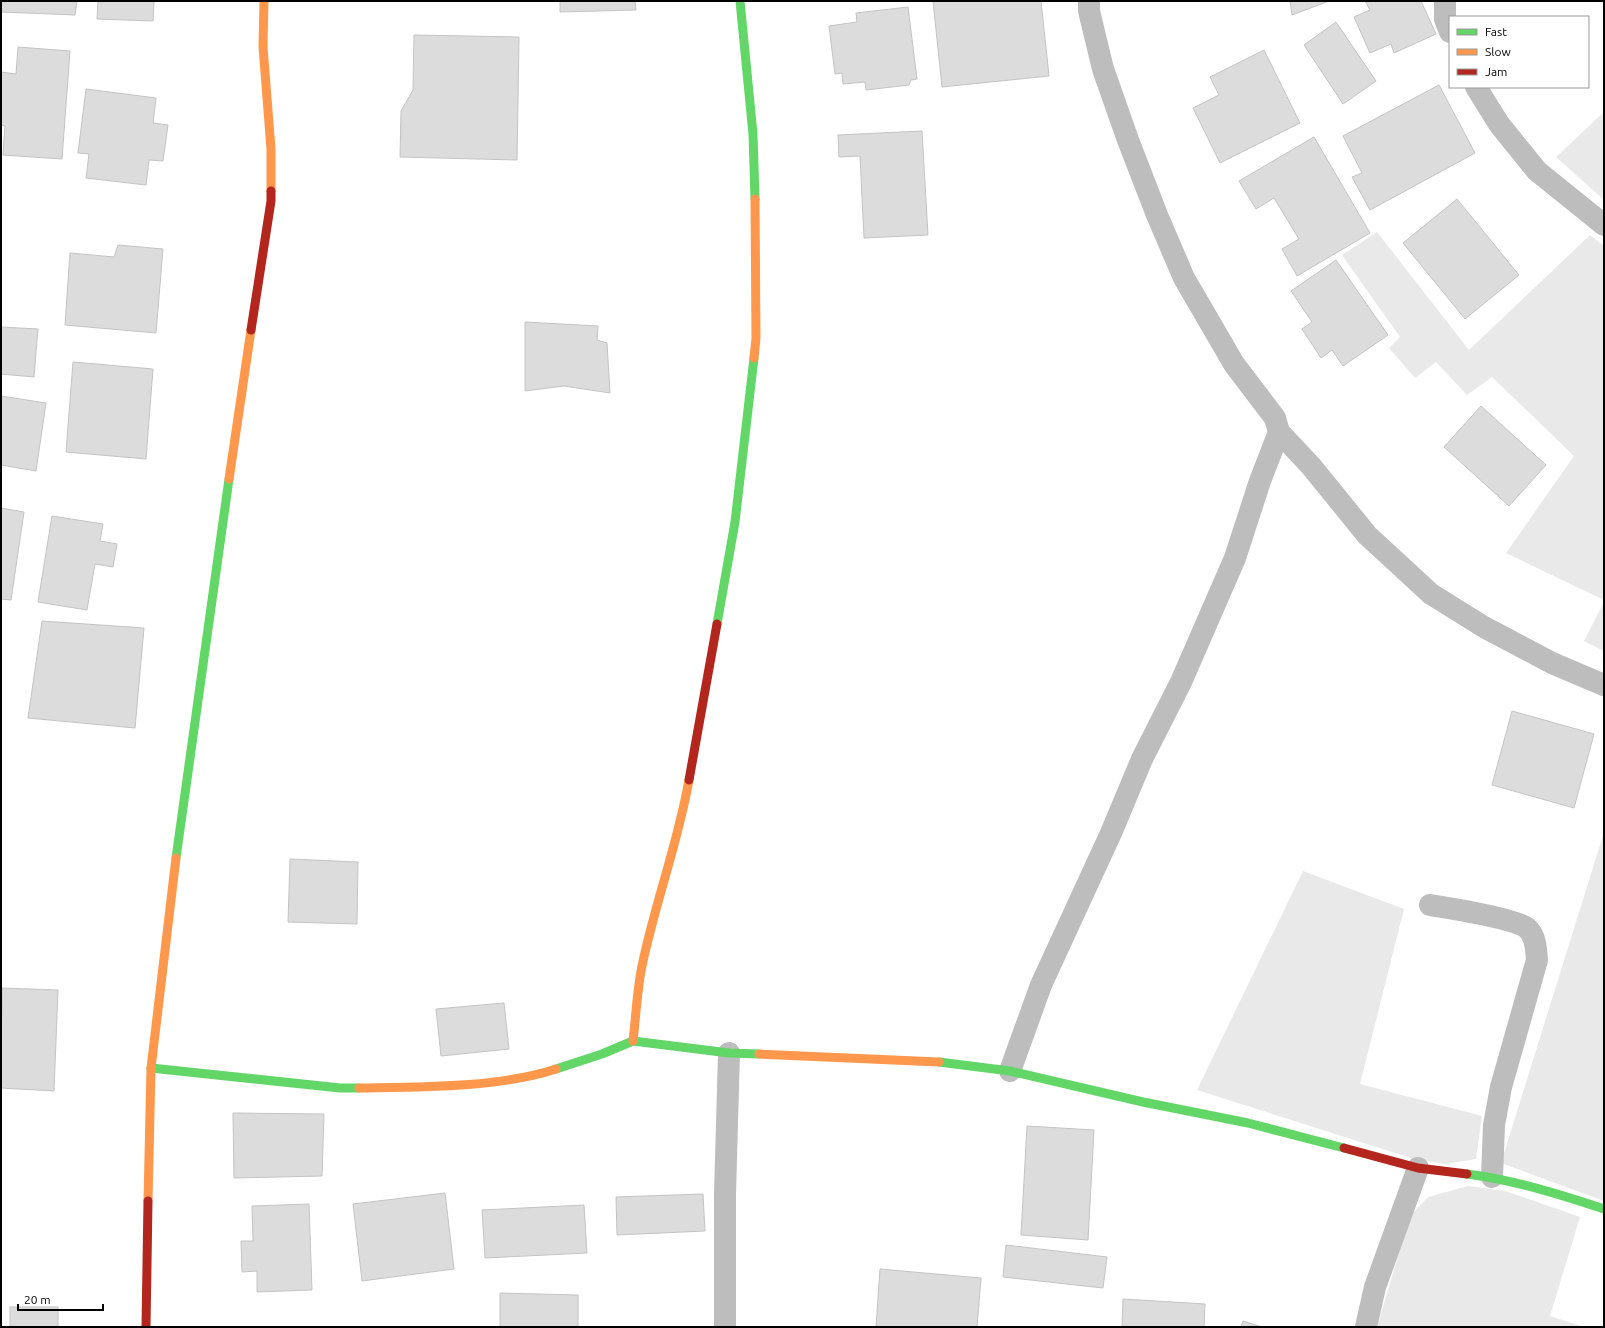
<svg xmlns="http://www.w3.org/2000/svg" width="1605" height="1328" font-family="Ubuntu,sans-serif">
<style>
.green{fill:#e9e9e9}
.building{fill:#dcdcdc;stroke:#c4c4c4}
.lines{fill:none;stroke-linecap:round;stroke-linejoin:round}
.street{stroke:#bdbdbd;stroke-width:22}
.fast{stroke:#63d668;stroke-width:9}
.slow{stroke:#ff974d;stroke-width:9}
.jam{stroke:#b3261e;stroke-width:9}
</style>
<rect width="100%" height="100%" fill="#fff"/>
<!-- green -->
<g class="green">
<path d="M1604 112V200L1556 157Z"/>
<path d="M1377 232 1469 350 1590 235 1604 246V600L1506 553 1574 456 1492 377 1467 395 1436 362 1415 378 1389 348 1400 337 1342 255Z"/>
<path d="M1604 602V651L1584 641Z"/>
<path d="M1604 832V1201L1501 1163Z"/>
<path d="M1303 871 1404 909 1360 1084 1482 1116 1476 1159 1446 1164 1414 1159 1197 1090Z"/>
<path d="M1468 1186 1505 1191 1580 1217 1550 1316 1584 1327H1377L1410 1216 1428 1197Z"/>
</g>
<!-- building -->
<g class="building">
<path d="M1 1H77L75 15 1 12Z"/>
<path d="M98 1H154L153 21 97 19Z"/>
<path d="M560 1H635L636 10 560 12Z"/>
<path d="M933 1H1041L1049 76 942 87Z"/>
<path d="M1290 1H1329L1292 15Z"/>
<path d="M1365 1H1421L1436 34 1394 53 1391 44 1370 53 1354 17 1370 10Z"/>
<path d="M908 7 917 79 911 80 909 85 866 90 865 82 843 84 842 73 835 74 829 26 857 22 856 13Z"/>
<path d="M1336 22 1376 81 1343 104 1304 45Z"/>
<path d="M414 35 519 37 517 160 400 157 401 111 413 90Z"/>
<path d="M18 47 70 51 62 159 3 155 5 126 1 125V72L16 74Z"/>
<path d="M1264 50 1300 123 1220 163 1193 108 1219 95 1210 77Z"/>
<path d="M1439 85 1475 153 1370 210 1352 177 1362 173 1343 136Z"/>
<path d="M86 89 156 98 153 123 168 125 163 161 149 160 146 185 86 178 89 154 78 153Z"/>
<path d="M922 131 928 235 864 238 860 156 839 157 838 135Z"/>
<path d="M1314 137 1370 233 1297 276 1282 249 1299 239 1274 198 1256 209 1239 181Z"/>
<path d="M1457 199 1519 275 1465 319 1403 243Z"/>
<path d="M118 245 163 249 156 333 65 325 70 253 114 257Z"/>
<path d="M1336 260 1388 335 1343 366 1332 350 1321 358 1302 329 1312 322 1291 291Z"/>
<path d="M525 322 598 326 597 340 607 343 610 393 564 386 525 391Z"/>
<path d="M1 327 38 329 34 377 1 374Z"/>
<path d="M73 362 153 369 146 459 66 452Z"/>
<path d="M1 396 46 403 36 471 1 465Z"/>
<path d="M1481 406 1546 465 1509 506 1444 447Z"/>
<path d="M1 508 24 512 11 600 1 599Z"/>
<path d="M52 516 103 524 100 541 117 544 113 567 95 564 87 610 38 602Z"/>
<path d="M42 621 144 628 135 728 28 718Z"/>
<path d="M1512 711 1594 734 1574 808 1492 785Z"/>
<path d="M290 859 358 862 357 924 288 922Z"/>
<path d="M2 988 58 990 54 1091 1 1088Z"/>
<path d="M504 1003 509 1049 441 1056 436 1009Z"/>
<path d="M233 1113 324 1114 322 1176 234 1178Z"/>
<path d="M1027 1126 1094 1130 1088 1240 1021 1235Z"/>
<path d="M445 1193 454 1269 362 1281 353 1204Z"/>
<path d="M703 1194 705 1231 617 1235 616 1197Z"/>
<path d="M309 1204 312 1290 257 1292V1271L242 1272 241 1241H253L252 1206Z"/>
<path d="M584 1205 587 1253 485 1258 482 1210Z"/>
<path d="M1006 1245 1107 1257 1103 1288 1003 1277Z"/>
<path d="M880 1269 981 1278 977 1327H876Z"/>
<path d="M500 1293 578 1295V1327H500Z"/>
<path d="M1123 1299 1205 1304 1204 1327H1122Z"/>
<rect x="10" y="1307" width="48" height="20"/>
<path d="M1243 1321 1262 1327H1241Z"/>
</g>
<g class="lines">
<!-- street -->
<g class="street">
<path d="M1089 1V11L1103 69 1128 140 1157 215 1184 278 1234 364 1275 418 1279 432 1311 466 1367 535 1431 594 1484 627 1552 663 1604 685"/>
<path d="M1445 1V19L1450 32"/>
<path d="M1476 87 1499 124 1537 171 1604 225"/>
<path d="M1430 905C1449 908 1514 918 1527 928 1536 936 1536 949 1537 960L1501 1087 1494 1125 1492 1177"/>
<path d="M1010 1071 1041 985 1111 833 1142 759 1181 682 1235 558 1260 481 1279 432"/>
<path d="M725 1327V1194L729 1053"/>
<path d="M1366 1327 1375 1287 1418 1168"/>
</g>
<!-- fast -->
<g class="fast">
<path d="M740 1 753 134 755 199"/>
<path d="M717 624 735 522 754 358"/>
<path d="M176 858 229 479"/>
<path d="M939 1062 1010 1071 1143 1102 1248 1123 1344 1148"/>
<path d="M151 1068 340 1088H359"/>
<path d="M556 1069 602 1054 633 1041 729 1053 759 1054"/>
<path d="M1467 1174C1514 1180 1559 1194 1604 1209"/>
</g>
<!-- slow -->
<g class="slow">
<path d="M264 1 263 47 271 149V191"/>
<path d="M754 358 756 338 755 199"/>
<path d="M229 479 251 330"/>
<path d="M633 1041C636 1016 637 990 642 966 655 903 678 843 689 780"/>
<path d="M759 1054 939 1062"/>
<path d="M359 1088C420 1087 498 1088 556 1069"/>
<path d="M148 1201 151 1068 176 858"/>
</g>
<!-- jam -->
<g class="jam">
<path d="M251 330 271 201V191"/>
<path d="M689 780 717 624"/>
<path d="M1344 1148 1418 1168 1467 1174"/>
<path d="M146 1327 148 1201"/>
</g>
</g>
<!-- border -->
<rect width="1605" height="1328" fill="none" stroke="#000000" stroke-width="4"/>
<!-- legend -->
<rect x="1449" y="16" width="140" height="72" fill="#ffffff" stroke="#999999"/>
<rect x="1457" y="29" width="20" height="6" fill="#63d668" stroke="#999999"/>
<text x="1485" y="36" font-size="12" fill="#000000">Fast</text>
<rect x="1457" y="49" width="20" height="6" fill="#ff974d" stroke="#999999"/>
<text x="1485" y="56" font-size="12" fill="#000000">Slow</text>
<rect x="1457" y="69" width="20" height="6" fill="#b3261e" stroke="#999999"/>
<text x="1485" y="76" font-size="12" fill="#000000">Jam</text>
<!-- scale -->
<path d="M18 1304v6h85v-6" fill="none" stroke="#000000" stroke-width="2"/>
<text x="24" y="1304" font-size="12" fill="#000000" stroke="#ffffff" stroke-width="3" paint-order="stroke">20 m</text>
</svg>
